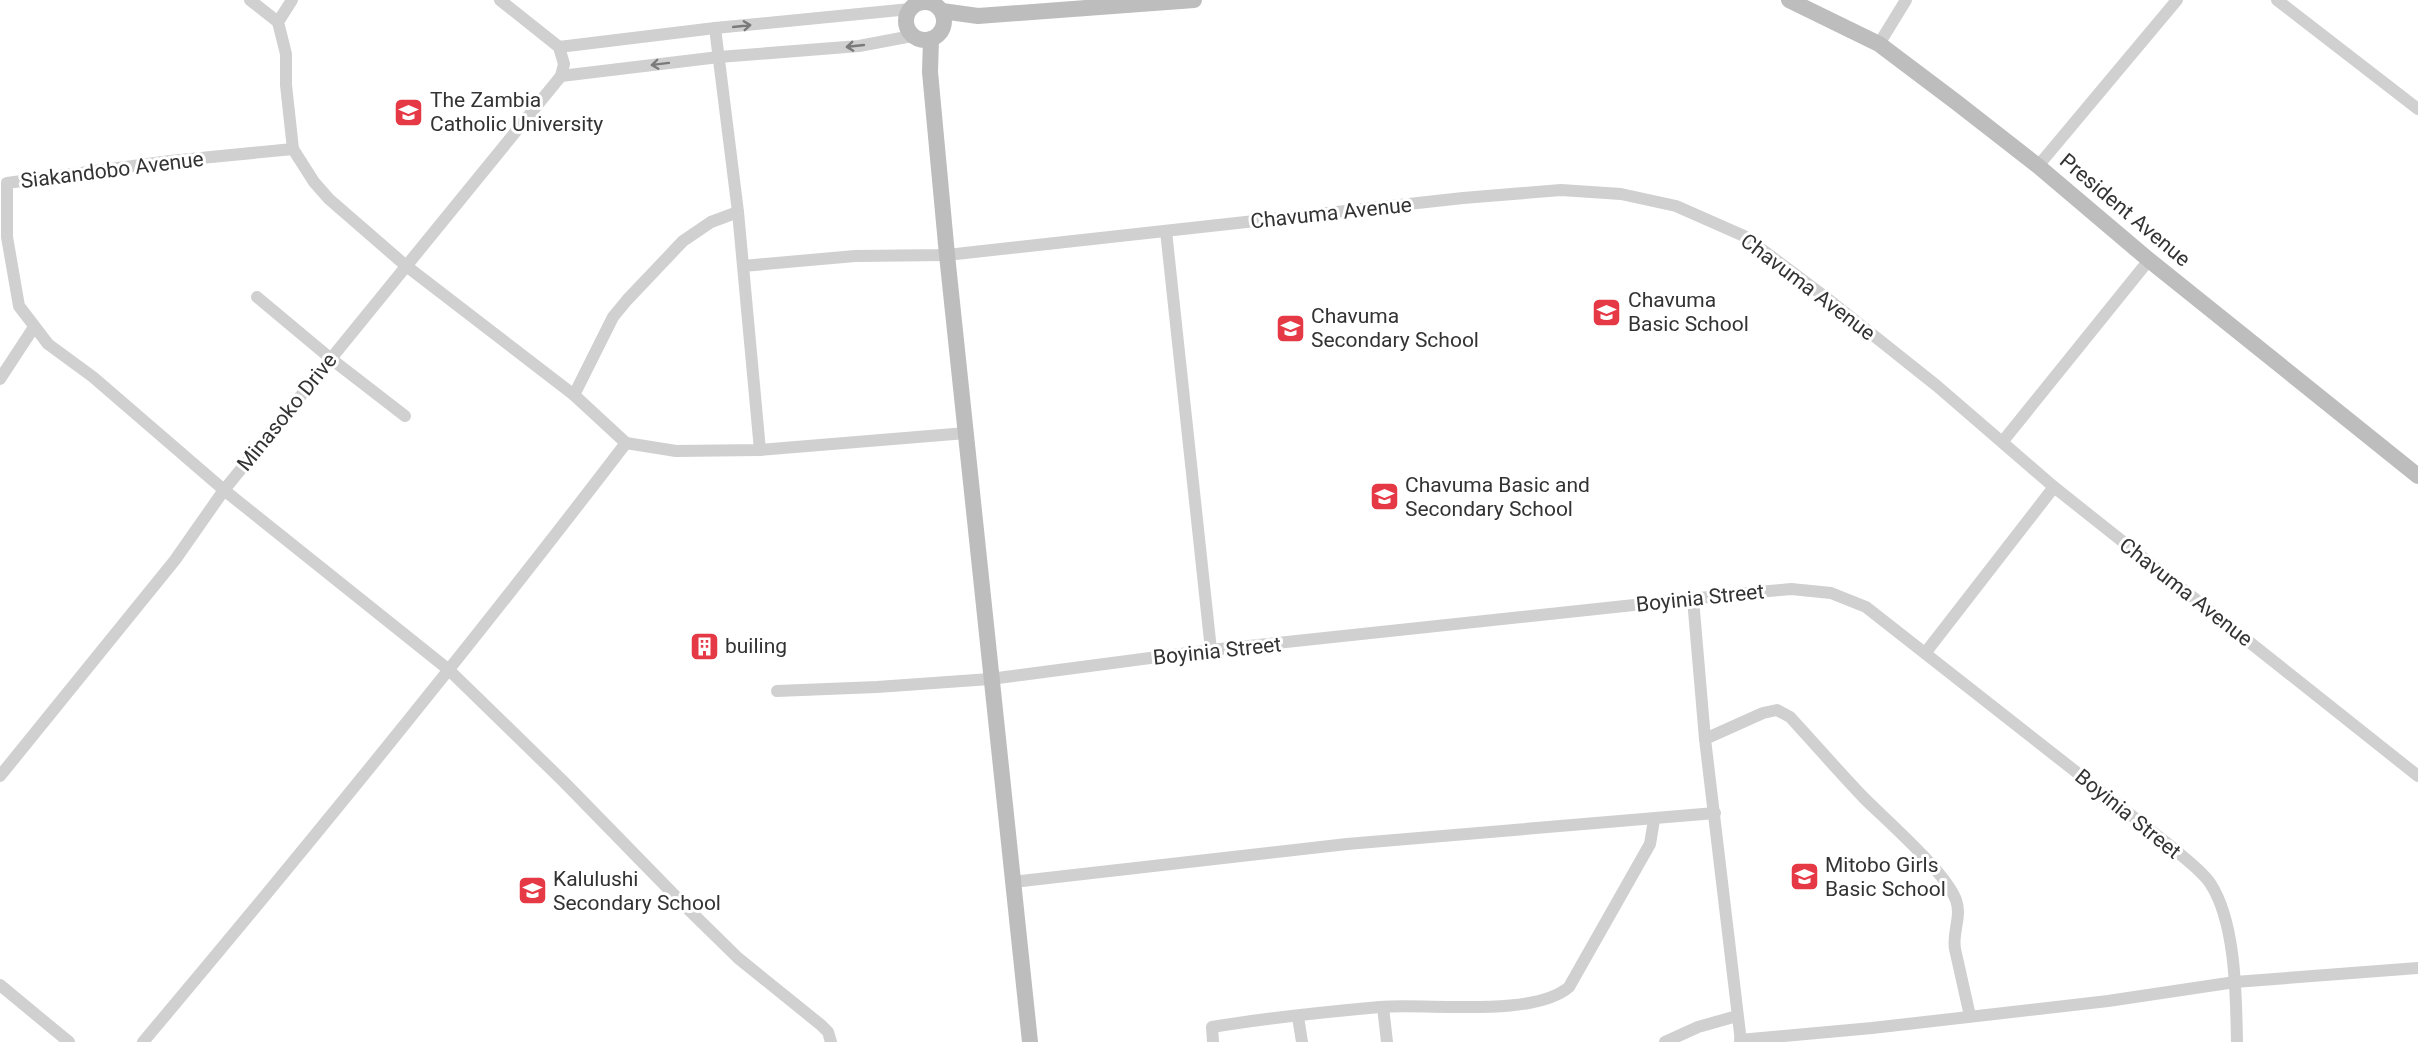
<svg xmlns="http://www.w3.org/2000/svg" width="2418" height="1042" font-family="Roboto,sans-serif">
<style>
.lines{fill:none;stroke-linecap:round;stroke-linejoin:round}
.street{stroke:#d0d0d0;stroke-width:12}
.secondary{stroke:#bdbdbd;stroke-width:16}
.oneway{stroke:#7a7a7a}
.labels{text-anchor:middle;stroke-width:6;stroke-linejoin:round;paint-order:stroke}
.poi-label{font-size:21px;fill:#333;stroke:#fff;text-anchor:start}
.street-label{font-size:21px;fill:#333;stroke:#fff}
</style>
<rect width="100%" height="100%" fill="#fff"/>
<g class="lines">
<!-- street -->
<g class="street">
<path d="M250 0 278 22"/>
<path d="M292 0 278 22 286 54V85L293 149 314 182 329 199 405 265 574 395 626 443"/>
<path d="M929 0V2"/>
<path d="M2277 0 2418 109"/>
<path d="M918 3V0"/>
<path d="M715 28 738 212 760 450"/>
<path d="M1879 44 1906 0"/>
<path d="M559 47 715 28 910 9"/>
<path d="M561 76 719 57 859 46 912 36"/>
<path d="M293 149 170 161 7 183V237L19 306 48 344 93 377 224 490 449 670 564 782 687 908 738 958 821 1025 828 1032 831 1042"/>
<path d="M2038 166 2177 0"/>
<path d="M1166 231 1211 650"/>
<path d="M743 266 855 256 947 255 1463 198 1561 190 1621 194 1676 206 1744 236 1824 296 1937 386 2054 487 2418 776"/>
<path d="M257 297 330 358 405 416"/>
<path d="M0 379 34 327"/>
<path d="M574 395 613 317 627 300 683 241 711 222 738 212"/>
<path d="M2003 441 2149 260"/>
<path d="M1693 599 1705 739 1741 1042"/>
<path d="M1926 652 2054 487"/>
<path d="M777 691 877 687 990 679 1211 650 1737 594 1791 589 1831 593 1866 607 2173 848C2185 859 2201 870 2210 883 2236 922 2236 996 2237 1042"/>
<path d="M1705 739 1763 713 1777 710 1790 717C1815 744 1839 772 1864 798 1887 821 1945 871 1956 900 1962 917 1952 932 1955 949L1970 1016"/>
<path d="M0 776 175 560 224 490 561 76 564 64 559 47 500 0"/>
<path d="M1013 882 1347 844 1715 813"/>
<path d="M0 985 69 1042"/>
<path d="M1383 1007 1387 1042"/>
<path d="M1298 1017 1302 1042"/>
<path d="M1740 1040 1872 1028 2108 1001 2235 982 2418 968"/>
<path d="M143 1042C308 846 470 647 626 443L676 451 760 450 966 433"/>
<path d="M1213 1042 1212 1027C1267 1018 1324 1012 1380 1007 1429 1003 1533 1018 1569 987L1650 844 1654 820"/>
<path d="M1665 1042 1698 1027 1737 1016"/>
</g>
<!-- secondary -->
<g class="secondary">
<path d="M1789 0 1879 44 1956 102 2038 166 2149 260 2418 476"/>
<circle cx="925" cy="21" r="19"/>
<path d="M942 11 978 16 1194 0"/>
<path d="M931 39 930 72 947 255 1030 1042"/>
</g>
</g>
<!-- one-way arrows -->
<defs><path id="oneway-shaft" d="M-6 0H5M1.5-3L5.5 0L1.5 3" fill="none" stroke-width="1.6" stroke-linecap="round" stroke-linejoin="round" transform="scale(1.5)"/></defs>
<g class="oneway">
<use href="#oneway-shaft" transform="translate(742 26) rotate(-6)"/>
<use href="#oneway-shaft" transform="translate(855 46) rotate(174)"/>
<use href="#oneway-shaft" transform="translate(660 64) rotate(173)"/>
</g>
<!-- icons -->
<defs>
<symbol id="university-square" viewBox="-11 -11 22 22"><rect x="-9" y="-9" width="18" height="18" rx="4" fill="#e63946" stroke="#fff"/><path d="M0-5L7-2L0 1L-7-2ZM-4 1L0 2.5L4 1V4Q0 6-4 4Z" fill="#fff"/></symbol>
<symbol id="school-square" viewBox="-11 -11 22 22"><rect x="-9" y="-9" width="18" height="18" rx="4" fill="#e63946" stroke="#fff"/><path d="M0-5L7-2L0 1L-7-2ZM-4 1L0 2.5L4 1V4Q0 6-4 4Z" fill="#fff"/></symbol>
<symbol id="building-square" viewBox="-11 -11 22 22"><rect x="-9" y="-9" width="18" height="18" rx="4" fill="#e63946" stroke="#fff"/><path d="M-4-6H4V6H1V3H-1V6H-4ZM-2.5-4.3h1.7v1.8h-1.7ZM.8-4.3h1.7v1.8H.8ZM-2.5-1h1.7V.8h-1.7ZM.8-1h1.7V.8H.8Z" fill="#fff"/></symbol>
</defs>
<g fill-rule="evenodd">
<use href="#university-square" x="392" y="96" width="33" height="33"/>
<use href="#school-square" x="1590" y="296" width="33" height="33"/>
<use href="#school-square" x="1274" y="312" width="33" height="33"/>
<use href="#school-square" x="1368" y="480" width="33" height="33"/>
<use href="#building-square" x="688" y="630" width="33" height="33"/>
<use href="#school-square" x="1788" y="860" width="33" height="33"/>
<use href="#school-square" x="516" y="874" width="33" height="33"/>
</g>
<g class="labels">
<!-- poi labels -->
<g class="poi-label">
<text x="430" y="107">The Zambia<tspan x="430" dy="24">Catholic University</tspan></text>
<text x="1628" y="307">Chavuma<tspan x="1628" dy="24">Basic School</tspan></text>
<text x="1311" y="323">Chavuma<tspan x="1311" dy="24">Secondary School</tspan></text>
<text x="1405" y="492">Chavuma Basic and<tspan x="1405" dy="24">Secondary School</tspan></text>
<text x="725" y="653">builing</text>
<text x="1825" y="872">Mitobo Girls<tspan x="1825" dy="24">Basic School</tspan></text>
<text x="553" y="886">Kalulushi<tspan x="553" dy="24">Secondary School</tspan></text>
</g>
<!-- street labels -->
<g class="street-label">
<text transform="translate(112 170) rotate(-7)" y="7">Siakandobo Avenue</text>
<text transform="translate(2125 210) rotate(40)" y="7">President Avenue</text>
<text transform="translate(1331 213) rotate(-6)" y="7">Chavuma Avenue</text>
<text transform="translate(1808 287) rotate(37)" y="7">Chavuma Avenue</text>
<text transform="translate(287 412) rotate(-51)" y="7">Minasoko Drive</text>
<text transform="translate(2186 592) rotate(38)" y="7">Chavuma Avenue</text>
<text transform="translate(1700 598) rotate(-6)" y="7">Boyinia Street</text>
<text transform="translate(1217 651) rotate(-6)" y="7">Boyinia Street</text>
<text transform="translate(2128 814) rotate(39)" y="7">Boyinia Street</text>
</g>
</g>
</svg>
